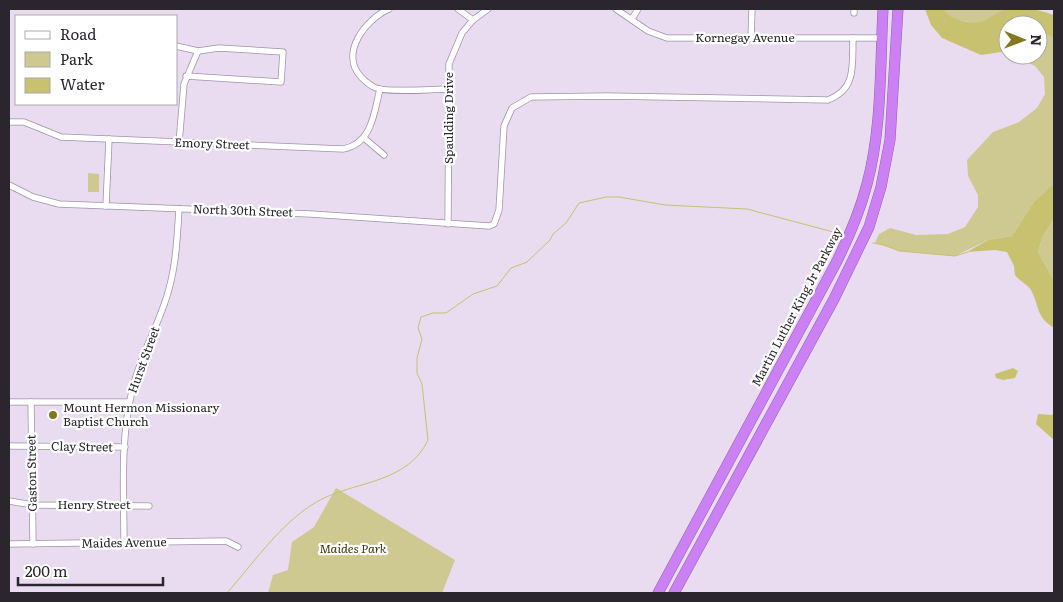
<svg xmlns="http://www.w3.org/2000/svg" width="1063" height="602" font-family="Literata,serif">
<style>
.green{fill:#cec990}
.water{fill:#c8c16f}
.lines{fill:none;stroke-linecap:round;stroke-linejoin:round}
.stream{stroke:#c8c16f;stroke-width:1}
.street-casing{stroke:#9f93a7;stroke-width:7}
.highway-casing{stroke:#9361ae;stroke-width:11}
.street{stroke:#fff;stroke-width:5.5}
.highway{stroke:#cb81f3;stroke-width:10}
.poi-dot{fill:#82791e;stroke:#fff;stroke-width:2}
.labels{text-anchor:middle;stroke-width:4.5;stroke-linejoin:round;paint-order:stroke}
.street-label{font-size:12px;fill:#2b262e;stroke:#fff}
.poi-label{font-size:12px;fill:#2b262e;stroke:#fff;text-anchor:start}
.park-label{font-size:12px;font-style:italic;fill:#3d3a16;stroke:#fff}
</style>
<rect width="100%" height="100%" fill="#e9dcf1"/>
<!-- green -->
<g class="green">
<path d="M944 9H1003L1005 10C998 14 988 21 980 22 968 23 949 20 944 9Z"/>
<path d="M1047 34 1054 39V183L1033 203 1012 236 988 240 955 256 899 251 875 243 879 234 890 228 916 235 948 234 965 227 978 207V195L968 176 967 160 993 132 1019 122 1037 108 1045 94 1044 77 1035 66 1011 55H1038V37Z"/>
<path d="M88 173 99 174V192H88Z"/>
<path d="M1054 218V281L1038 252 1042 238Z"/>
<path d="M336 488 455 560 442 593H268L273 575 288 570 292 542 314 527Z"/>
</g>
<!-- water -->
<g class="water">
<path d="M925 9H944C949 20 972 25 983 21 991 18 999 10 1008 9 1023 6 1040 10 1054 15V39L1047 34 1038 37V25H1008V51L981 55 942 38 931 25Z"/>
<path d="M1054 183V218L1042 238 1038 252 1054 281V328C1036 316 1040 309 1032 292 1029 285 1019 281 1015 275L1014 266 1007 252 995 250 967 252 988 240 1012 236 1033 203Z"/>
<path d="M1013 368 1018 371 1015 378 1003 380 996 378 995 374Z"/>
<path d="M1054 412V440L1036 424 1038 414 1052 415Z"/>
</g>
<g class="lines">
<!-- stream -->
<g class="stream">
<path d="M873 243 885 245 899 251 955 256 968 252"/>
<path d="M227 593C256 560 285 517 324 498 360 481 408 482 428 440L422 384 417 373V358L422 339 418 328 421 317 433 313H446L473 294 497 286 511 268 527 262 550 240 553 234 566 223 579 203 606 197H619L665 205 747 209 837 233"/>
</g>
<defs>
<g id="street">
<path d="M389 9C366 19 339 53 361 77 365 81 370 86 376 88 390 93 431 89 449 89"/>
<path d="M458 9 473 20"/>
<path d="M616 9 648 31 667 38H882"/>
<path d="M854 9V13"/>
<path d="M632 19 638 9"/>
<path d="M751 38 752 9"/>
<path d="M176 46 198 51 219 48 283 52 281 82 186 76"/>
<path d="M9 122H24L61 137 343 149C372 144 374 113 380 89"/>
<path d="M364 138 384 155"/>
<path d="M179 143 184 84 198 51"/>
<path d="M9 185 33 197 59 204 311 214 489 226 494 224 499 210 504 126 512 108 531 97 607 96 828 100C857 89 852 65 853 38"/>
<path d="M106 206 109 139"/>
<path d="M448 224 449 64 462 33 473 20 488 9"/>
<path d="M9 402H129"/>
<path d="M31 402 33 544"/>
<path d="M9 446 125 447"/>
<path d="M9 501 33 505 149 506"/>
<path d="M124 542C124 493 120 440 132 391 139 359 156 330 166 299 176 269 177 240 179 209"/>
<path d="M9 544 226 541 238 547"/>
</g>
<g id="highway">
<path d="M658 593 836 263C849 237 860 211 867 184 882 128 880 67 883 9"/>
<path d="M674 593 834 299 869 227 881 187 890 140 898 9"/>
</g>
</defs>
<!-- street casing -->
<use href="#street" class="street-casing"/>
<!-- highway casing -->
<use href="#highway" class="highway-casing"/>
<!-- street -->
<use href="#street" class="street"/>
<!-- highway -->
<use href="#highway" class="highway"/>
</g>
<!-- markers -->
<circle class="poi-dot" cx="53" cy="415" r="5"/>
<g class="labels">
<!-- street labels -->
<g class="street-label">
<text x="745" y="42">Kornegay Avenue</text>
<text transform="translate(449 118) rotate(-90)" y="4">Spaulding Drive</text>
<text transform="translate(212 144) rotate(2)" y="4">Emory Street</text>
<text transform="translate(243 211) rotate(2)" y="4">North 30th Street</text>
<text transform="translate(797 307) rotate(-62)" y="4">Martin Luther King Jr Parkway</text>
<text transform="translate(144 360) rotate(-70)" y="4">Hurst Street</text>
<text transform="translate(82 447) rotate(1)" y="4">Clay Street</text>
<text transform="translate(32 473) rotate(-91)" y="4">Gaston Street</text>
<text x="94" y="509">Henry Street</text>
<text transform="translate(124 543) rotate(-1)" y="4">Maides Avenue</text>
</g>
<!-- poi labels -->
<g class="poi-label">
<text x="63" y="412">Mount Hermon Missionary<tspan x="63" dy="14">Baptist Church</tspan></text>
</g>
<!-- park labels -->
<g class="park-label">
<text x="353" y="553">Maides Park</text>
</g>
</g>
<!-- border -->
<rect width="1063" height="602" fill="none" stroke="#2b262e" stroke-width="20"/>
<!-- legend -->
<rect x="15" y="15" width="162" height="90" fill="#ffffff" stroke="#aaa8ab"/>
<rect x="25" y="31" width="25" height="8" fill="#ffffff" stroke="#aaa8ab"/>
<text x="60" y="40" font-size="15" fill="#2b262e">Road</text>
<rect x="25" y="52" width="25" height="15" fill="#cec990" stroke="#aaa8ab"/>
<text x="60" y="65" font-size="15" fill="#2b262e">Park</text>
<rect x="25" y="78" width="25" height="15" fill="#c8c16f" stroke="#aaa8ab"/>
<text x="60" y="90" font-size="15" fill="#2b262e">Water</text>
<!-- north arrow -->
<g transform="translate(1023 40) rotate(91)"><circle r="24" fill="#ffffff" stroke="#aaa8ab"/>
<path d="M0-4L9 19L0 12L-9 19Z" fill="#82791e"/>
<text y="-8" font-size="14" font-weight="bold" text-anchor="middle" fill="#2b262e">N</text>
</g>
<!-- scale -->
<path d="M18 577v8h145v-8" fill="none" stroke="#2b262e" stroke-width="2.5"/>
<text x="25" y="577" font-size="15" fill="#2b262e" stroke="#ffffff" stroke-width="4" paint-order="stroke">200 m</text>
</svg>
